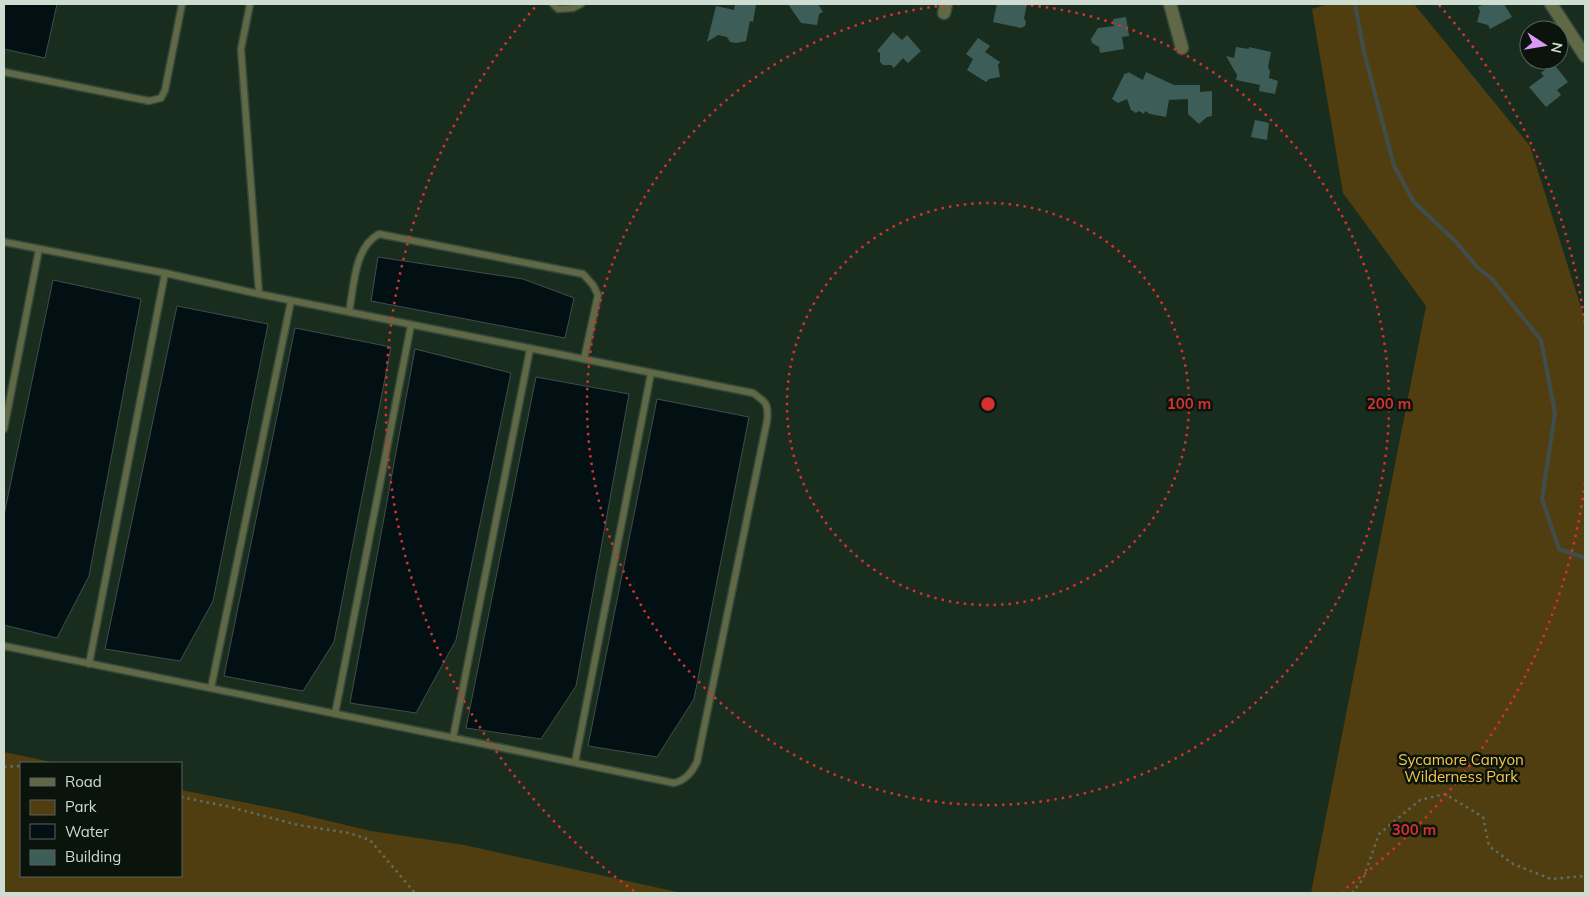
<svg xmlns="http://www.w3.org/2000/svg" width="1589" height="897" font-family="Mulish,sans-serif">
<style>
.green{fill:#513e10}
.water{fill:#021014;stroke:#404d4d}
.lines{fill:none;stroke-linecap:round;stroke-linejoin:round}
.stream{stroke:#404d4d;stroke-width:4}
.building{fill:#3d5d59}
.lane-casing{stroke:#36493b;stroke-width:9}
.street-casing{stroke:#36493b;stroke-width:15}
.path{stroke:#5d6e60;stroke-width:2.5;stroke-dasharray:2.5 4;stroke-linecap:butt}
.lane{stroke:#606845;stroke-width:6}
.street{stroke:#606845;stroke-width:12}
.ring{fill:none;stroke:#d63130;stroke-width:2.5;stroke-dasharray:2.5 5}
.labels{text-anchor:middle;stroke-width:5;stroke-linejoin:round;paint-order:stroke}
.park-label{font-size:15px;fill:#f9c64a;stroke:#0a130c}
.centre{fill:#d63130;stroke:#0a130c;stroke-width:2.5}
.ring-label{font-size:15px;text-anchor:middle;font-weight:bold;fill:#d63130;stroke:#0a130c;stroke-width:5;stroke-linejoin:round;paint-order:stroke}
</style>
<rect width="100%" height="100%" fill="#192d1e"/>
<!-- green -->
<g class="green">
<path d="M1328 4H1414L1530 146 1585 320V893H1311L1426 306 1343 193 1312 9Z"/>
<path d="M4 752 56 763H21V876H181V790L287 811 371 831 464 845 682 893H4Z"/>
</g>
<!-- water -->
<g class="water">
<path d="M4 4H57L45 58 4 49Z"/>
<path d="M378 257 523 279 574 298 565 338 371 301Z"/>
<path d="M53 280 141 299 89 576 57 638 4 625V515Z"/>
<path d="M177 306 268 324 213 601 180 661 105 649Z"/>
<path d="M295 328 391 347 334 642 303 691 224 676Z"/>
<path d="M415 349 511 373 456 640 416 713 350 703Z"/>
<path d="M536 377 629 394 576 686 541 739 466 728Z"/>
<path d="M657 399 749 417 694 699 657 757 588 746Z"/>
</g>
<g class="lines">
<!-- stream -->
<path class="stream" d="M1355 4 1364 52 1394 166 1414 202 1457 243 1478 268 1492 279 1541 340 1555 413 1542 499 1559 549 1585 558"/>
</g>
<!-- building -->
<g class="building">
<path d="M735 4 756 5 753 22 750 21 746 41 736 43 730 42 727 37 718 35 707 42 716 6 734 10Z"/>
<path d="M788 4H818L823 12 819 14 817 25 801 23Z"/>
<path d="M997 4H1027L1024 18 1026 22 1025 26 1021 28 993 22Z"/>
<path d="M1484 4H1504L1512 17 1490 29 1488 25 1477 22 1480 11 1478 7Z"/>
<path d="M1126 17 1129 36 1122 37 1124 49 1100 53 1099 47 1092 43 1091 39 1098 28 1114 26 1113 19Z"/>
<path d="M893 32 902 40 907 35 921 51 908 63 903 58 894 68 891 65H883L880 62V53L877 51Z"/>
<path d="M978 38 990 46 985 52 1000 62 998 65 1000 77 989 79 986 82 967 70 973 59 966 54Z"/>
<path d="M1236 47 1249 49V47L1271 52 1268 67 1270 71 1269 78 1278 81 1275 94 1259 91 1260 85 1236 80 1237 75 1226 56 1234 58Z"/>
<path d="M1553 63 1568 82 1557 90 1561 95 1546 107 1529 87 1544 76 1541 73Z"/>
<path d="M1128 72 1143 80 1146 72 1174 85H1200V92L1212 91V116L1207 117 1199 124 1188 114V99L1169 100 1166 117 1150 114 1145 111 1144 114 1139 111 1136 113 1131 110 1127 99 1118 103 1112 99 1125 73 1127 74Z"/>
<path d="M1255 120 1269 123 1267 140 1251 137Z"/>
</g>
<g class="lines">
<defs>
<g id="lane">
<path d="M553 4 558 9 573 8 581 4"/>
<path d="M4 72 149 101 161 98 165 90 182 4"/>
<path d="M4 242 165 273 259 294 241 49 250 4"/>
<path d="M349 312C354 287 354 247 379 234L583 274 593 285 598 295 584 359"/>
<path d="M4 429 39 249"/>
<path d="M4 646 674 783C686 780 692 772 697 762L767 421C769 404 766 402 753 393L259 294"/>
<path d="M89 664 165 273"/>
<path d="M211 688 291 301"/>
<path d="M335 714 411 325"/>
<path d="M453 738 530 349"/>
<path d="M575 762 651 373"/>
</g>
<g id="street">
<path d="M1170 4 1182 48"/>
<path d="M1551 4 1585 56"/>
<path d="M944 13 946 4"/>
</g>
</defs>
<!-- lane casing -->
<use href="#lane" class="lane-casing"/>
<!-- street casing -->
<use href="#street" class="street-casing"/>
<!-- path -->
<g class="path">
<path d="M4 767 21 766"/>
<path d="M181 797 230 807 298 825 349 833 370 840 415 893"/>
<path d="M1352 893 1363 879 1379 834 1420 800 1445 794 1483 817 1489 846 1513 864 1551 879 1585 876"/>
</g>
<!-- lane -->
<use href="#lane" class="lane"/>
<!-- street -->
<use href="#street" class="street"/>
</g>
<!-- distance rings -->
<g class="ring">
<circle cx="988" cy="404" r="201"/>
<path d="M1016 4A401 401 0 1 1 960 4"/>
<path d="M1585 483A602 602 0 0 1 1342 891M634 891A602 602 0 0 1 537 5M1439 5A602 602 0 0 1 1585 325"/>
</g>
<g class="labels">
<!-- park labels -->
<g class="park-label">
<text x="1461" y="765">Sycamore Canyon<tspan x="1461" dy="17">Wilderness Park</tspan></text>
</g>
</g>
<circle cx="988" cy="404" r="8" class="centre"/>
<g class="ring-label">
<text x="1189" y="409">100 m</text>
<text x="1389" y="409">200 m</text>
<text x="1414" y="835">300 m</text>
</g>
<!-- border -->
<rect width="1589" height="897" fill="none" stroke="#cfdcd1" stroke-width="10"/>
<!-- legend -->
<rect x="20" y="762" width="162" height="115" fill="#0a130c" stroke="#59635b"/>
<rect x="30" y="778" width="25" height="8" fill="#606845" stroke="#59635b"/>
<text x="65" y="787" font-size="15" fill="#cfdcd1">Road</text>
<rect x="30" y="800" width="25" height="15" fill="#513e10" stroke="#59635b"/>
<text x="65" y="812" font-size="15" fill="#cfdcd1">Park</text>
<rect x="30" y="824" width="25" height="15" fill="#021014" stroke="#59635b"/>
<text x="65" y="837" font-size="15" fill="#cfdcd1">Water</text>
<rect x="30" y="850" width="25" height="15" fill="#3d5d59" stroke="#59635b"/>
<text x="65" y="862" font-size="15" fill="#cfdcd1">Building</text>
<!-- north arrow -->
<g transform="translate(1544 45) rotate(102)"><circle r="24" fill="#0a130c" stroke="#59635b"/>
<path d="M0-4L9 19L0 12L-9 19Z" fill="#db99f5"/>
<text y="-8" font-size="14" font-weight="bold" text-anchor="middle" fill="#cfdcd1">N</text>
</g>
</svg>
